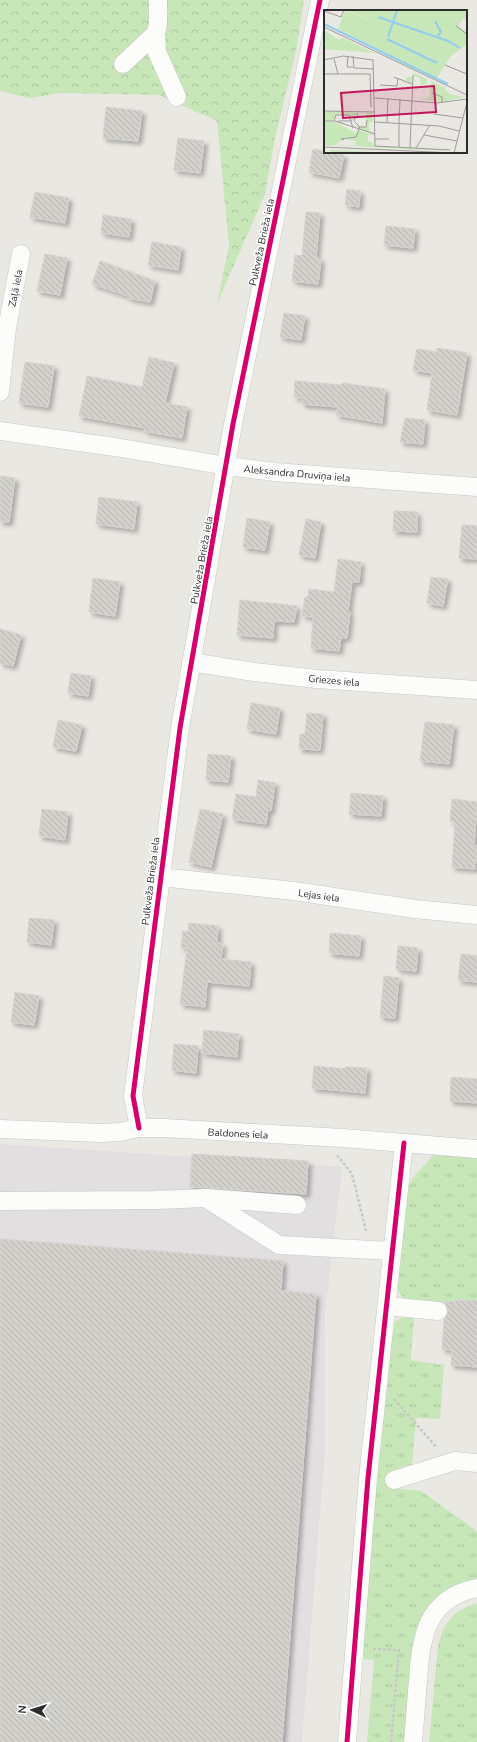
<svg xmlns="http://www.w3.org/2000/svg" width="477" height="1742" font-family="'Nunito Sans',sans-serif">
<style>
.industrial{fill:#e2dfe1}
.grass{fill:url(#grass-tufts)}
.forest{fill:url(#forest-crowns)}
.building{fill:url(#building-back-hatch);stroke:#d5d3ce;filter:url(#shadow)}
.lines{fill:none;stroke-linecap:round;stroke-linejoin:round}
.minor-casing{stroke:#c8c7c7;stroke-width:19}
.path{stroke:#c8c8c7;stroke-width:2.5;stroke-dasharray:3 2;stroke-linecap:butt}
.minor{stroke:#fcfcfb;stroke-width:18}
.cycleway-casing{stroke:#fff;stroke-width:8}
.cycleway{stroke:#d6006c;stroke-width:5}
.labels{text-anchor:middle;stroke-width:3;stroke-linejoin:round;paint-order:stroke}
.street-label{font-size:10px;fill:#2c2c2c;stroke:#fff}
.inset-river{fill:none;stroke:#92ccef;stroke-width:2}
.inset-road{fill:none;stroke:#9e9d99;stroke-width:1}
.view{fill:#c2185b;fill-opacity:0.15;stroke:#c2185b;stroke-width:2}
.inset-edge{fill:none;stroke:#2c2c2c;stroke-width:2}
</style>
<defs>
<pattern id="grass-tufts" width="24" height="20" patternUnits="userSpaceOnUse"><rect width="24" height="20" fill="#c7e7b9"/><path d="M3 7l-1-3M5 7V3M7 7l1-3M15 17l-1-3M17 17v-4M19 17l1-3" fill="none" stroke="#abc69f"/></pattern>
<pattern id="forest-crowns" width="20" height="18" patternUnits="userSpaceOnUse"><rect width="20" height="18" fill="#c7e7b9"/><path d="M2 6a3 3 0 1 1 6 0M12 15a3 3 0 1 1 6 0" fill="none" stroke="#abc69f"/></pattern>
<pattern id="building-back-hatch" width="6" height="6" patternUnits="userSpaceOnUse"><rect width="6" height="6" fill="#d3d1cc"/><path d="M-1 5l2 2M0 0l6 6M5-1l2 2" fill="none" stroke="#b5b4af"/></pattern>
<filter id="shadow"><feDropShadow dx="3.5" dy="3.5" stdDeviation="2" flood-color="#0004"/></filter>
</defs>
<rect width="100%" height="100%" fill="#eae8e2"/>
<!-- industrial -->
<path class="industrial" d="M0 1144 342 1167 325 1314V1450L302 1742H0Z"/>
<!-- grass -->
<g class="grass">
<path d="M448 1151 477 1155V1301L456 1299V1302L445 1301 444 1308 404 1300 397 1288 406 1191 412 1179 433 1155Z"/>
<path d="M402 1317H414L411 1360 444 1365 440 1419 416 1418 412 1465 394 1488 421 1491 477 1531V1579L464 1582 438 1597 407 1742H367L374 1660 363 1659 373 1514 392 1326 395 1322Z"/>
<path d="M477 1603V1742H429L438 1646C444 1621 453 1611 477 1603Z"/>
</g>
<!-- forest -->
<path class="forest" d="M0 0H304L296 51 275 138 265 194 217 304 229 245 217 121 159 95 62 93 29 98 0 91Z"/>
<!-- building -->
<g class="building">
<path d="M106 107 142 111 138 141 103 138Z"/>
<path d="M178 138 204 141 200 173 174 170Z"/>
<path d="M313 149 344 155 339 178 309 172Z"/>
<path d="M347 189 360 191 359 207 345 205Z"/>
<path d="M35 192 69 198 65 223 30 217Z"/>
<path d="M306 212 320 213 316 258 321 259 318 284 292 281 295 255 302 256Z"/>
<path d="M103 215 131 219 129 237 101 233Z"/>
<path d="M386 226 415 229 413 248 384 245Z"/>
<path d="M152 242 181 247 178 270 148 265Z"/>
<path d="M45 254 67 258 60 295 37 291Z"/>
<path d="M100 261 155 281 150 302 128 298V296L92 284Z"/>
<path d="M284 313 305 316 301 340 280 337Z"/>
<path d="M437 348 467 353 457 415 427 410 432 373 413 370 417 349 436 352Z"/>
<path d="M149 357 174 363 165 403 187 407 182 438 144 431 145 428 79 416 87 376 142 387Z"/>
<path d="M25 362 54 366 48 407 19 403Z"/>
<path d="M295 381 341 385 342 383 385 389 382 423 336 415 338 407 302 404V398L294 397Z"/>
<path d="M405 418 425 420 423 444 400 442Z"/>
<path d="M0 476 15 478 9 522H0Z"/>
<path d="M99 497 137 502 134 529 96 524Z"/>
<path d="M394 511 417 512V532L393 531Z"/>
<path d="M247 518 270 522 265 550 243 547Z"/>
<path d="M306 519 321 522 315 558 299 555Z"/>
<path d="M462 525 477 526V559L459 558Z"/>
<path d="M338 559 361 562 359 582H352L348 611 350 612 347 638H341L339 651 311 648 313 617 302 616 305 597H308L309 589 334 592Z"/>
<path d="M431 577 448 579 443 606 427 603Z"/>
<path d="M93 578 120 582 115 616 89 612Z"/>
<path d="M240 600 297 606 294 622 274 621 273 638 237 635Z"/>
<path d="M0 629 21 635 13 666 0 663Z"/>
<path d="M71 673 91 676 88 696 68 693Z"/>
<path d="M251 703 280 708 276 734 247 729Z"/>
<path d="M307 713 323 714 320 750 299 749 300 734H305Z"/>
<path d="M58 720 82 725 76 751 53 747Z"/>
<path d="M425 722 454 725 449 764 420 761Z"/>
<path d="M208 754 231 756 228 782 206 780Z"/>
<path d="M258 780 275 783 271 811 268 810 266 824 232 819 236 794 256 797Z"/>
<path d="M351 793 383 796 381 816 349 814Z"/>
<path d="M452 799 477 802 474 846H477L475 869 452 867 455 822 450 821Z"/>
<path d="M42 809 68 812 65 840 39 836Z"/>
<path d="M200 809 223 814 211 867 189 862Z"/>
<path d="M29 918 54 920 51 945 27 942Z"/>
<path d="M189 923 218 926 217 943 223 944 221 959 251 962 249 986 207 982 205 1007 180 1004 187 948H181L183 931 188 932Z"/>
<path d="M330 933 361 936 359 956 329 953Z"/>
<path d="M398 946 418 948 416 971 396 969Z"/>
<path d="M461 954 477 956V982L458 980Z"/>
<path d="M384 976 399 978 395 1018 380 1017Z"/>
<path d="M15 992 39 996 34 1025 11 1022Z"/>
<path d="M204 1030 239 1034 237 1057 202 1053Z"/>
<path d="M174 1044 198 1046 196 1073 172 1070Z"/>
<path d="M314 1066 345 1069V1067L367 1068 365 1093 312 1088Z"/>
<path d="M451 1077 477 1079V1103L450 1101Z"/>
<path d="M192 1154 308 1161 306 1194 190 1187Z"/>
<path d="M0 1239 283 1261 281 1291 316 1294 282 1742H0Z"/>
<path d="M456 1300 477 1301V1367L451 1365 452 1350 442 1349 444 1319 448 1312 445 1301 456 1302Z"/>
</g>
<g class="lines">
<defs>
<g id="minor">
<path d="M156 33 157 52 177 97"/>
<path d="M123 64 156 33 158 23V0"/>
<path d="M0 392 7 328 21 254"/>
<path d="M0 431 115 447 227 466 275 472 477 487"/>
<path d="M191 662 254 672 317 679 477 690"/>
<path d="M160 877 294 891 415 909 477 915"/>
<path d="M139 1128 133 1096 180 728 233 424 320 0"/>
<path d="M0 1129 102 1133 120 1132 139 1128H164L343 1138 477 1149"/>
<path d="M207 1199 279 1245 392 1251"/>
<path d="M0 1201 157 1200 206 1198 297 1205"/>
<path d="M387 1306 438 1311"/>
<path d="M394 1480 455 1461 477 1463"/>
<path d="M347 1742 368 1478 404 1143"/>
<path d="M413 1742C415 1722 416 1701 418 1681 421 1637 426 1598 477 1588"/>
</g>
</defs>
<!-- minor casing -->
<use href="#minor" class="minor-casing"/>
<!-- path -->
<g class="path">
<path d="M337 1155 352 1174 366 1231"/>
<path d="M394 1399 437 1448"/>
<path d="M373 1649 400 1650"/>
<path d="M391 1742 399 1650"/>
</g>
<!-- minor -->
<use href="#minor" class="minor"/>
<defs>
<g id="cycleway">
<path d="M139 1128 133 1096 180 728 233 424 320 0"/>
<path d="M347 1742 368 1478 404 1143"/>
</g>
</defs>
<!-- cycleway casing -->
<use href="#cycleway" class="cycleway-casing"/>
<!-- cycleway -->
<use href="#cycleway" class="cycleway"/>
</g>
<g class="labels">
<!-- street labels -->
<g class="street-label">
<text transform="translate(261 242) rotate(-78)" y="4">Pulkveža Brieža iela</text>
<text transform="translate(15 288) rotate(-79)" y="4">Zaļā iela</text>
<text transform="translate(297 473) rotate(5)" y="4">Aleksandra Druviņa iela</text>
<text transform="translate(201 560) rotate(-80)" y="4">Pulkveža Brieža iela</text>
<text transform="translate(334 680) rotate(5)" y="4">Griezes iela</text>
<text transform="translate(150 881) rotate(-83)" y="4">Pulkveža Brieža iela</text>
<text transform="translate(319 895) rotate(8)" y="4">Lejas iela</text>
<text transform="translate(238 1133) rotate(3)" y="4">Baldones iela</text>
</g>
</g>
<!-- overview -->
<g transform="translate(324 10)">
<rect width="143" height="143" fill="#eae8e2"/>
<path d="M0 101 42 103 34 104 28 109 25 105 14 104 7 111H0ZM48 102 49 112H45V123L34 119V116L42 117V103ZM0 112H11L32 123 33 120 50 125H44V132L49 133V131L50 136 85 137 129 141 0 135ZM20 129 32 131 31 136 11 135ZM6 140H8L77 143H8Z" fill="#c7e7b9" fill-rule="evenodd"/>
<path d="M21 0 55 15 71 8 52 0H143V12L140 8 134 16 143 23V34L126 47 113 68 14 19ZM0 20 15 30 19 28 50 43 0 39ZM91 63 103 69V74L97 75 96 68 91 66 88 68 87 74 82 70 83 67H89ZM107 71 120 77 125 84 140 87 117 92 95 89 105 88Z" fill="#c7e7b9"/>
<path d="M23 0H52L71 8 64 24 55 20V15Z" fill="#c7e7b9"/>
<path class="inset-river" d="M54 7 124 31 136 38M111 11 117 22 113 27M0 14 124 74M64 27 73 0M63 29 113 53"/>
<path class="inset-road" d="M0 1 17 7 20 0M132 16 143 24M0 17 143 85M24 46 23 57H29M29 46 30 58 50 59M10 49 14 64M0 50 19 46 49 50 51 136 126 140M121 55 143 64M0 64H46L47 97M70 67 88 74M56 75 73 76 74 68M108 83 118 87V93M51 88 113 93 143 89M0 101 51 102M33 103 34 107 30 109V111L35 116V120M110 104 139 108M0 111H11L51 124M10 111 12 105H25L29 118M14 111H28M51 112 115 116 135 121M63 112 64 88M75 113 76 89M35 117H42L43 110M100 125 133 131M51 129H65M20 130 17 129 32 127 35 120M0 137 130 143M75 137V113M86 137 89 65M92 138 106 115M130 143 143 92"/>
<path class="view" d="M110 76 112 102 19 108 17 83Z"/>
<rect width="143" height="143" class="inset-edge"/>
</g>
<!-- north arrow -->
<g transform="translate(32 1710) rotate(274)" stroke="#ffffff" stroke-width="3" paint-order="stroke">
<path d="M0-3L7 15L0 10L-7 15Z" fill="#2c2c2c"/>
<text y="-6" font-size="11" font-weight="bold" text-anchor="middle" fill="#2c2c2c">N</text>
</g>
</svg>
